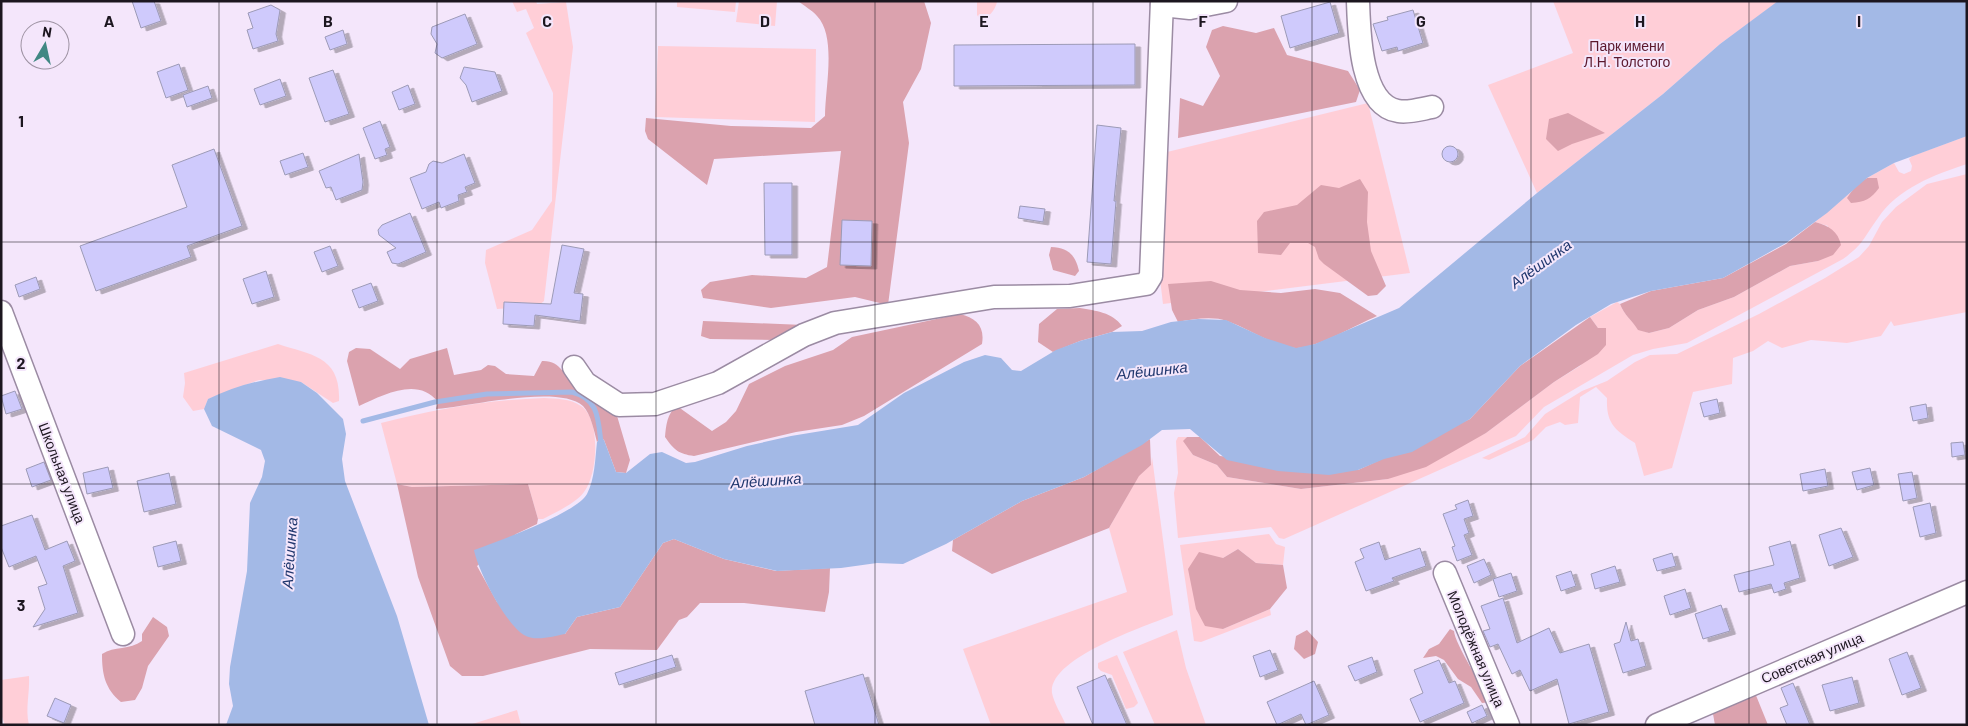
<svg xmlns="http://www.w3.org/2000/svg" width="1968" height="726" font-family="Barlow,sans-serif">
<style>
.green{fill:#ffced7}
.forest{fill:#dba2ae}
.water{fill:#a3b9e6}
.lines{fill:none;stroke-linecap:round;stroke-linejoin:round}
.stream{stroke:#a3b9e6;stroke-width:5}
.building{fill:#cfcafc;stroke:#9c9ab6;filter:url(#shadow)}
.minor-casing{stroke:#9b8ba3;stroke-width:25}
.minor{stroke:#fff;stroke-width:22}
.grid{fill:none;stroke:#1c161f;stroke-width:1;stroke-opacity:0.55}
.labels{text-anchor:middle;stroke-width:4;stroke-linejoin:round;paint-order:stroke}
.park-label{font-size:14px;fill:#5c182d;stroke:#f4e6fb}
.street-label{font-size:14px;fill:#1c161f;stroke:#f4e6fb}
.water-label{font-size:15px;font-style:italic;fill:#20376e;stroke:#f4e6fb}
.grid-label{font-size:16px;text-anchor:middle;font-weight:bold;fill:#1c161f;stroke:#f4e6fb;stroke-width:4;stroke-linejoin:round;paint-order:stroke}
</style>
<defs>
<filter id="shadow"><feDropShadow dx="5.5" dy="3" stdDeviation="0" flood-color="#0004"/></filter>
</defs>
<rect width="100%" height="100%" fill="#f4e6fb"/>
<!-- green -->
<g class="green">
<path d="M512 1H536L537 4 566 2 573 47 544 301 532 311 511 308 497 309 485 263 486 250 532 230 552 201 553 93 526 33 534 28 526 9 517 12Z"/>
<path d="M677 1H736L735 12 677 7Z"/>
<path d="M739 1H777L775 26 736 22Z"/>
<path d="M977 1H997V2C995 10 989 18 980 19L977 15Z"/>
<path d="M1553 1H1779L1720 44 1663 94 1537 193 1488 85 1573 53Z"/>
<path d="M658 46 816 49 815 122 655 117Z"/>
<path d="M1368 103 1410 273 1163 304 1160 279 1167 152Z"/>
<path d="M1967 136V164C1934 175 1898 188 1878 218 1864 237 1864 244 1843 259L1687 343 1653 349 1633 355 1544 407 1516 436 1284 539 1279 538 1271 527 1178 538 1174 493 1178 473 1176 441 1178 437H1187L1184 441 1193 455 1217 465 1227 477 1301 489 1388 479 1486 433 1554 382 1580 366 1606 328H1598L1590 317 1617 302 1620 304C1624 315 1632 320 1638 329L1649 333 1669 328 1698 310 1734 297 1790 266 1818 261 1828 226 1815 222 1851 192 1877 178H1867L1894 163 1899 172 1904 174 1911 171 1912 166 1909 159 1912 156Z"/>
<path d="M1967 174V312L1894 326 1891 321 1881 336 1847 343 1811 340 1782 348 1768 341 1753 351 1733 358 1732 384 1693 392 1672 468 1644 476 1635 443C1615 430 1606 424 1607 398L1596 387 1580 397 1578 423 1565 425 1560 422 1546 427 1533 440 1489 460 1482 458 1525 437 1545 414 1582 391 1607 381 1635 362 1650 355 1677 354 1759 314 1825 278 1859 257 1869 246 1882 222 1896 207 1927 184Z"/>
<path d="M278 344C311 355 341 356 339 401L333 403 301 382 259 380 208 399 204 409 193 411 183 397 185 383 184 373Z"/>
<path d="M544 398C556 399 570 398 581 406 601 419 598 474 584 492 575 504 556 512 543 519H538L528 484 412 487 397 484 381 423C436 409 488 400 544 398Z"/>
<path d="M1152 457 1173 615C1146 626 1048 658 1052 693 1054 703 1062 716 1066 725H991L963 649 1127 592 1109 528 1139 475 1151 465Z"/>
<path d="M1269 534 1276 544 1285 547 1283 565 1256 563 1238 549 1223 558V629L1270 609 1271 615 1201 642 1194 641 1180 545Z"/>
<path d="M1177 630 1186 668 1206 725H1155L1123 652Z"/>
<path d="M1117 655 1138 703 1134 707 1126 709 1112 675 1101 671 1098 668V663Z"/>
<path d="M29 676C30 693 25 708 29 725H5L1 714V680Z"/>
<path d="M517 710 521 725H469Z"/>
</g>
<!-- forest -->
<g class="forest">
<path d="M798 1H924L931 23 921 69 903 102 909 143 888 305 855 297 771 308 703 298 701 290 710 282 752 275 806 278 827 267 841 151 714 159 707 185 648 139 645 131 646 118 731 126 811 128 825 116C825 88 837 37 817 16 812 10 804 6 798 1Z"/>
<path d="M1223 26 1256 33 1274 28 1287 55 1348 71 1360 90 1356 102 1178 138 1180 98 1203 106 1220 76 1206 47 1212 30Z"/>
<path d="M1568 113 1605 133 1572 144 1558 151 1546 139 1549 119Z"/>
<path d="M1867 178H1877L1879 188C1871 199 1865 202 1851 203L1847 198 1856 185Z"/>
<path d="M1360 179 1368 192 1367 222 1371 251 1386 286 1377 295 1368 296 1324 264 1319 259 1315 247 1308 243H1290L1281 255 1258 253 1257 221 1264 212 1297 205 1321 185 1339 188Z"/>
<path d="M1815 222C1829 226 1838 231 1841 245L1833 255 1818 261 1790 266 1734 297 1698 310 1669 328 1649 333 1638 330C1632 320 1624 315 1620 304L1651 291 1723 278 1786 244Z"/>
<path d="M1051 247C1068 248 1075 254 1079 271L1075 276 1053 270 1049 255Z"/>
<path d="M1211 281 1240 290 1281 293 1315 289 1340 293 1377 316C1358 324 1313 350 1295 348 1271 345 1250 329 1227 321 1213 316 1193 319 1178 322L1172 310 1168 284Z"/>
<path d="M1080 308C1096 311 1112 312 1122 326L1112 332 1080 341 1053 352 1038 342 1039 324 1057 309Z"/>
<path d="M960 314C976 318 985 326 982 344L864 416 842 425 796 432 694 456C679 454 674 450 665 437 666 426 667 413 677 406L712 431 726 422 736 411 749 384 785 366 833 350 852 337Z"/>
<path d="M1590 317 1598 328H1606V345L1598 354 1554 382 1486 433 1426 467 1388 479 1301 489 1227 477 1217 465 1193 455 1183 441 1187 437H1200L1220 456 1358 470 1470 419 1520 366Z"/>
<path d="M703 321 804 325 775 340 710 339 701 336Z"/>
<path d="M356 348 370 349 400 369 410 359 447 348 454 375 481 370 488 365 495 366 506 374 534 376 542 361C561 360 563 376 576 385 589 394 602 401 615 409L630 460 626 473 616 472 604 440 601 438 597 442C594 431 591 414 583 406 559 384 466 407 436 409L438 402C418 376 383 395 359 406L347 361 349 352Z"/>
<path d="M1150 439 1151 465 1139 476 1109 528 992 574 952 551 953 540 1022 501 1084 477Z"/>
<path d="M397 484 412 487 528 484 538 519 537 524 516 534 477 566 497 602 565 634 577 617 620 607 663 543 674 539 724 559 776 571 830 568 829 592 825 612 744 603H700L687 617 679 620 657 650 590 649 483 676H462L450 666 418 577Z"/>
<path d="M1238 549 1256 563 1283 565 1287 588 1270 609 1223 629 1205 626 1196 609 1188 569 1199 552 1223 558Z"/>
<path d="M153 617 167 627 169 636 148 666 142 688 135 700 121 702C105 689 102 674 102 654 114 646 130 650 142 641V634Z"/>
<path d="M1450 629 1454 631C1455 644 1482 686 1491 702L1482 703 1471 687 1458 679 1444 660 1436 656 1423 658 1429 649 1439 644Z"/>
<path d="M1307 630 1318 642 1315 654 1304 659 1294 649 1296 636Z"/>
<path d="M1755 693 1768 725H1715L1713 714 1715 710Z"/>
</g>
<!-- water -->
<g class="water">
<path d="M1778 1H1967V136L1894 163 1867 178 1827 213 1786 243 1723 278 1651 291 1611 304 1576 325 1520 366 1470 419 1412 452 1384 459 1358 470 1329 475 1278 471 1227 460 1190 429 1162 430 1142 445 1084 477 1022 501 946 544 903 564 877 563 841 568 777 571 724 559 674 539 663 543 620 607 577 617 565 634C554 636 535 642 524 635 505 623 478 571 474 550 496 542 577 513 587 494 595 478 595 460 597 442L601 438 604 440 616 472 626 473 650 454 662 452 686 463 695 462 747 446 791 436 858 425 904 393 964 362 985 355 1001 358 1012 370 1021 371 1056 350 1080 341 1112 332 1142 331 1171 322 1198 319 1226 320 1265 338 1296 348 1315 344 1399 308 1537 193 1663 94 1720 44Z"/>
<path d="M280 377 301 382 317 393 343 419 346 434 342 459 345 481 397 616 429 725H226L233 706 229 684 230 667 247 571 250 503 262 477 265 461 261 450 212 426 204 409 208 399C231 388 255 381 280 377Z"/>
</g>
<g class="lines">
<!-- stream -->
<path class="stream" d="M363 421 435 402 487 394 572 392C599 399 598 419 601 443"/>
</g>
<!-- building -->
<g class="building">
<path d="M132 1H154L161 21 141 28Z"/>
<path d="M1330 2 1339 33 1290 48 1281 16Z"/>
<path d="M271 5 280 10 276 34 278 41 253 49 247 30 253 28 248 13Z"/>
<path d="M1413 10 1423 43 1398 51 1397 47 1382 51 1373 24 1388 20 1387 17Z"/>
<path d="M465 14 477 44 442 58 435 53 437 44 431 34 432 27Z"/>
<path d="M343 30 347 44 330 50 325 37Z"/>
<path d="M1135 44V85L954 86V45Z"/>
<path d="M179 64 188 90 166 98 157 72Z"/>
<path d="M464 67 495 72 502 91 472 102 466 85 460 78Z"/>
<path d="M333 70 349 114 325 122 309 78Z"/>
<path d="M280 79 286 96 260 105 254 89Z"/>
<path d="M408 85 415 104 399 110 392 92Z"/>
<path d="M208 86 212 98 187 107 183 95Z"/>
<path d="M380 121 390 147 385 149 387 155 375 159 363 128Z"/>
<path d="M1097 125 1121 128 1114 201H1116L1111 264 1087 262Z"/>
<circle cx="1450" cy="154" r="8"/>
<path d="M214 149 242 226 187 246 191 257 96 291 80 246 187 207 172 165Z"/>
<path d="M303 153 308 167 285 175 280 161Z"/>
<path d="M359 154 363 182 362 190 336 200 331 187 326 188 319 171Z"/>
<path d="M464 154 475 183 465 187 467 192 458 195 459 201 441 208 439 202 422 209 410 178 426 172 429 164 433 161 442 163Z"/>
<path d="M764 183H792V255H765Z"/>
<path d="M1020 206 1045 209 1043 222 1018 218Z"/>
<path d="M410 213 426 252 398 264 392 263 387 252 396 248 379 235 378 230 382 225Z"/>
<path d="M842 220 872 221 871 266 840 265Z"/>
<path d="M562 245 584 249 574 293 583 294 580 321 535 315 534 326 503 324 504 302 551 304Z"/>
<path d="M330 246 338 266 322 272 314 252Z"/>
<path d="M266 271 274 297 252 304 243 279Z"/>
<path d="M36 277 40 289 19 297 15 285Z"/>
<path d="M371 283 378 301 359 308 352 290Z"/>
<path d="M15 391 22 409 6 414 1 396Z"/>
<path d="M1717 399 1720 413 1704 417 1700 403Z"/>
<path d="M1926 404 1928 418 1913 421 1910 407Z"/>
<path d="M1963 442 1965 455 1952 457 1951 443Z"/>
<path d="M44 462 51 480 32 487 26 469Z"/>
<path d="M108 467 113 488 87 494 83 473Z"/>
<path d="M1870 468 1874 485 1857 490 1852 472Z"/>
<path d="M1825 469 1828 486 1803 491 1800 474Z"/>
<path d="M1912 472 1917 498 1903 501 1898 474Z"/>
<path d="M169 473 176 504 144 512 137 481Z"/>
<path d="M1468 500 1473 516 1464 519 1469 533 1464 535 1472 555 1457 561 1452 547 1455 546 1443 514 1457 509 1455 505Z"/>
<path d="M1930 503 1936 533 1920 537 1913 507Z"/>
<path d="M32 515 45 550 67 541 75 561 63 566 78 613 33 627 45 609 38 587 47 584 36 556 9 567 1 547V526Z"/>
<path d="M1841 528 1853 557 1829 566 1819 535Z"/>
<path d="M176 541 181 561 158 567 153 547Z"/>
<path d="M1790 541 1800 578 1784 583 1786 589 1774 593 1771 584 1739 592 1734 575 1774 565 1769 547Z"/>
<path d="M1379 542 1385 560 1420 548 1426 566 1392 578 1394 581 1366 591 1355 562 1364 558 1360 549Z"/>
<path d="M1672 553 1676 566 1657 571 1653 559Z"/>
<path d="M1484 559 1491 575 1474 583 1467 566Z"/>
<path d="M1615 566 1620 582 1595 589 1591 574Z"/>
<path d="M1571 571 1576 586 1561 591 1556 576Z"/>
<path d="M1511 573 1517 591 1499 597 1493 579Z"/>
<path d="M1685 589 1691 608 1670 615 1664 596Z"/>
<path d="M1503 598 1517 643 1549 628 1560 653 1589 644 1609 712 1569 724 1557 679 1530 691 1520 670 1512 674 1498 644 1490 647 1483 631 1490 629 1481 606Z"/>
<path d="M1721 605 1730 631 1703 639 1695 614Z"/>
<path d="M1626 622 1631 641 1638 639 1646 666 1623 673 1614 644 1620 642Z"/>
<path d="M1270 650 1278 670 1260 677 1253 656Z"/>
<path d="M1907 652 1921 688 1902 695 1889 659Z"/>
<path d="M672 655 676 667 619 685 615 673Z"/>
<path d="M1372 657 1377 672 1355 681 1348 666Z"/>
<path d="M1439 660 1449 683 1455 681 1464 703 1420 722 1410 699 1423 693 1414 670Z"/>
<path d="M863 674 879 725H815L805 691Z"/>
<path d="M1105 675 1127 725H1093L1077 687Z"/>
<path d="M1852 677 1859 703 1830 711 1822 685Z"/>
<path d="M1314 681 1329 715 1306 725 1301 714 1277 725 1267 702Z"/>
<path d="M1793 683 1810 725H1787L1780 708 1788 705 1781 688Z"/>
<path d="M55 698 71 705 64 723 47 716Z"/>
<path d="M1482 705 1487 716 1472 723 1467 712Z"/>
</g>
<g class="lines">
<defs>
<g id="minor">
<path d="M1358 1C1359 31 1360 105 1398 111 1409 113 1421 109 1432 107"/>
<path d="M1162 5 1190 8 1226 1"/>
<path d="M1 312 123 634"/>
<path d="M574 367 585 383 619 405 655 404 718 383 804 335 835 323 994 297 1070 296 1146 284 1151 276 1162 1"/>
<path d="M1445 573 1508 725"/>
<path d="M1657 725 1967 592"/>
</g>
</defs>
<!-- minor casing -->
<use href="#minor" class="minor-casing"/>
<!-- minor -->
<use href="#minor" class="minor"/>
</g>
<!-- grid -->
<path class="grid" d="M219 1V725M437 1V725M656 1V725M875 1V725M1093 1V725M1312 1V725M1531 1V725M1749 1V725M1 242H1967M1 484H1967"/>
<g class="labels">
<!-- park labels -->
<g class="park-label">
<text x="1627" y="51">Парк имени<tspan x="1627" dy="16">Л.Н. Толстого</tspan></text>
</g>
<!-- street labels -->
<g class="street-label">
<text transform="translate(62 473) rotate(69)" y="5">Школьная улица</text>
<text transform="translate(1476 649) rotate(67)" y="5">Молодёжная улица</text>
<text transform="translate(1812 658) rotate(-23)" y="5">Советская улица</text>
</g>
<!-- water labels -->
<g class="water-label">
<text transform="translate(1541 264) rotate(-36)" y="5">Алёшинка</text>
<text transform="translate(1152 371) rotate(-6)" y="5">Алёшинка</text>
<text transform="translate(766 481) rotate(-4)" y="5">Алёшинка</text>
<text transform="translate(290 553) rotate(-86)" y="5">Алёшинка</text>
</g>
</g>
<g class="grid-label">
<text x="109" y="27">A</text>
<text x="328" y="27">B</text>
<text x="547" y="27">C</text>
<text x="765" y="27">D</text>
<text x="984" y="27">E</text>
<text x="1203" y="27">F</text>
<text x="1421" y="27">G</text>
<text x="1640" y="27">H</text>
<text x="1859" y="27">I</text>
<text x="21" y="127">1</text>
<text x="21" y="369">2</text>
<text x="21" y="611">3</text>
</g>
<!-- border -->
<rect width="1968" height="726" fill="none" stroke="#1c161f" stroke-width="5"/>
<!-- north arrow -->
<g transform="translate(45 45) rotate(9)"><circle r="24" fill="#f4e6fb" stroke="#9e93a3"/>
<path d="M0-4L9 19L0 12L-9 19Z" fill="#418883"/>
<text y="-8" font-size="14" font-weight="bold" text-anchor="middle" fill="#1c161f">N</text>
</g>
</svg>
